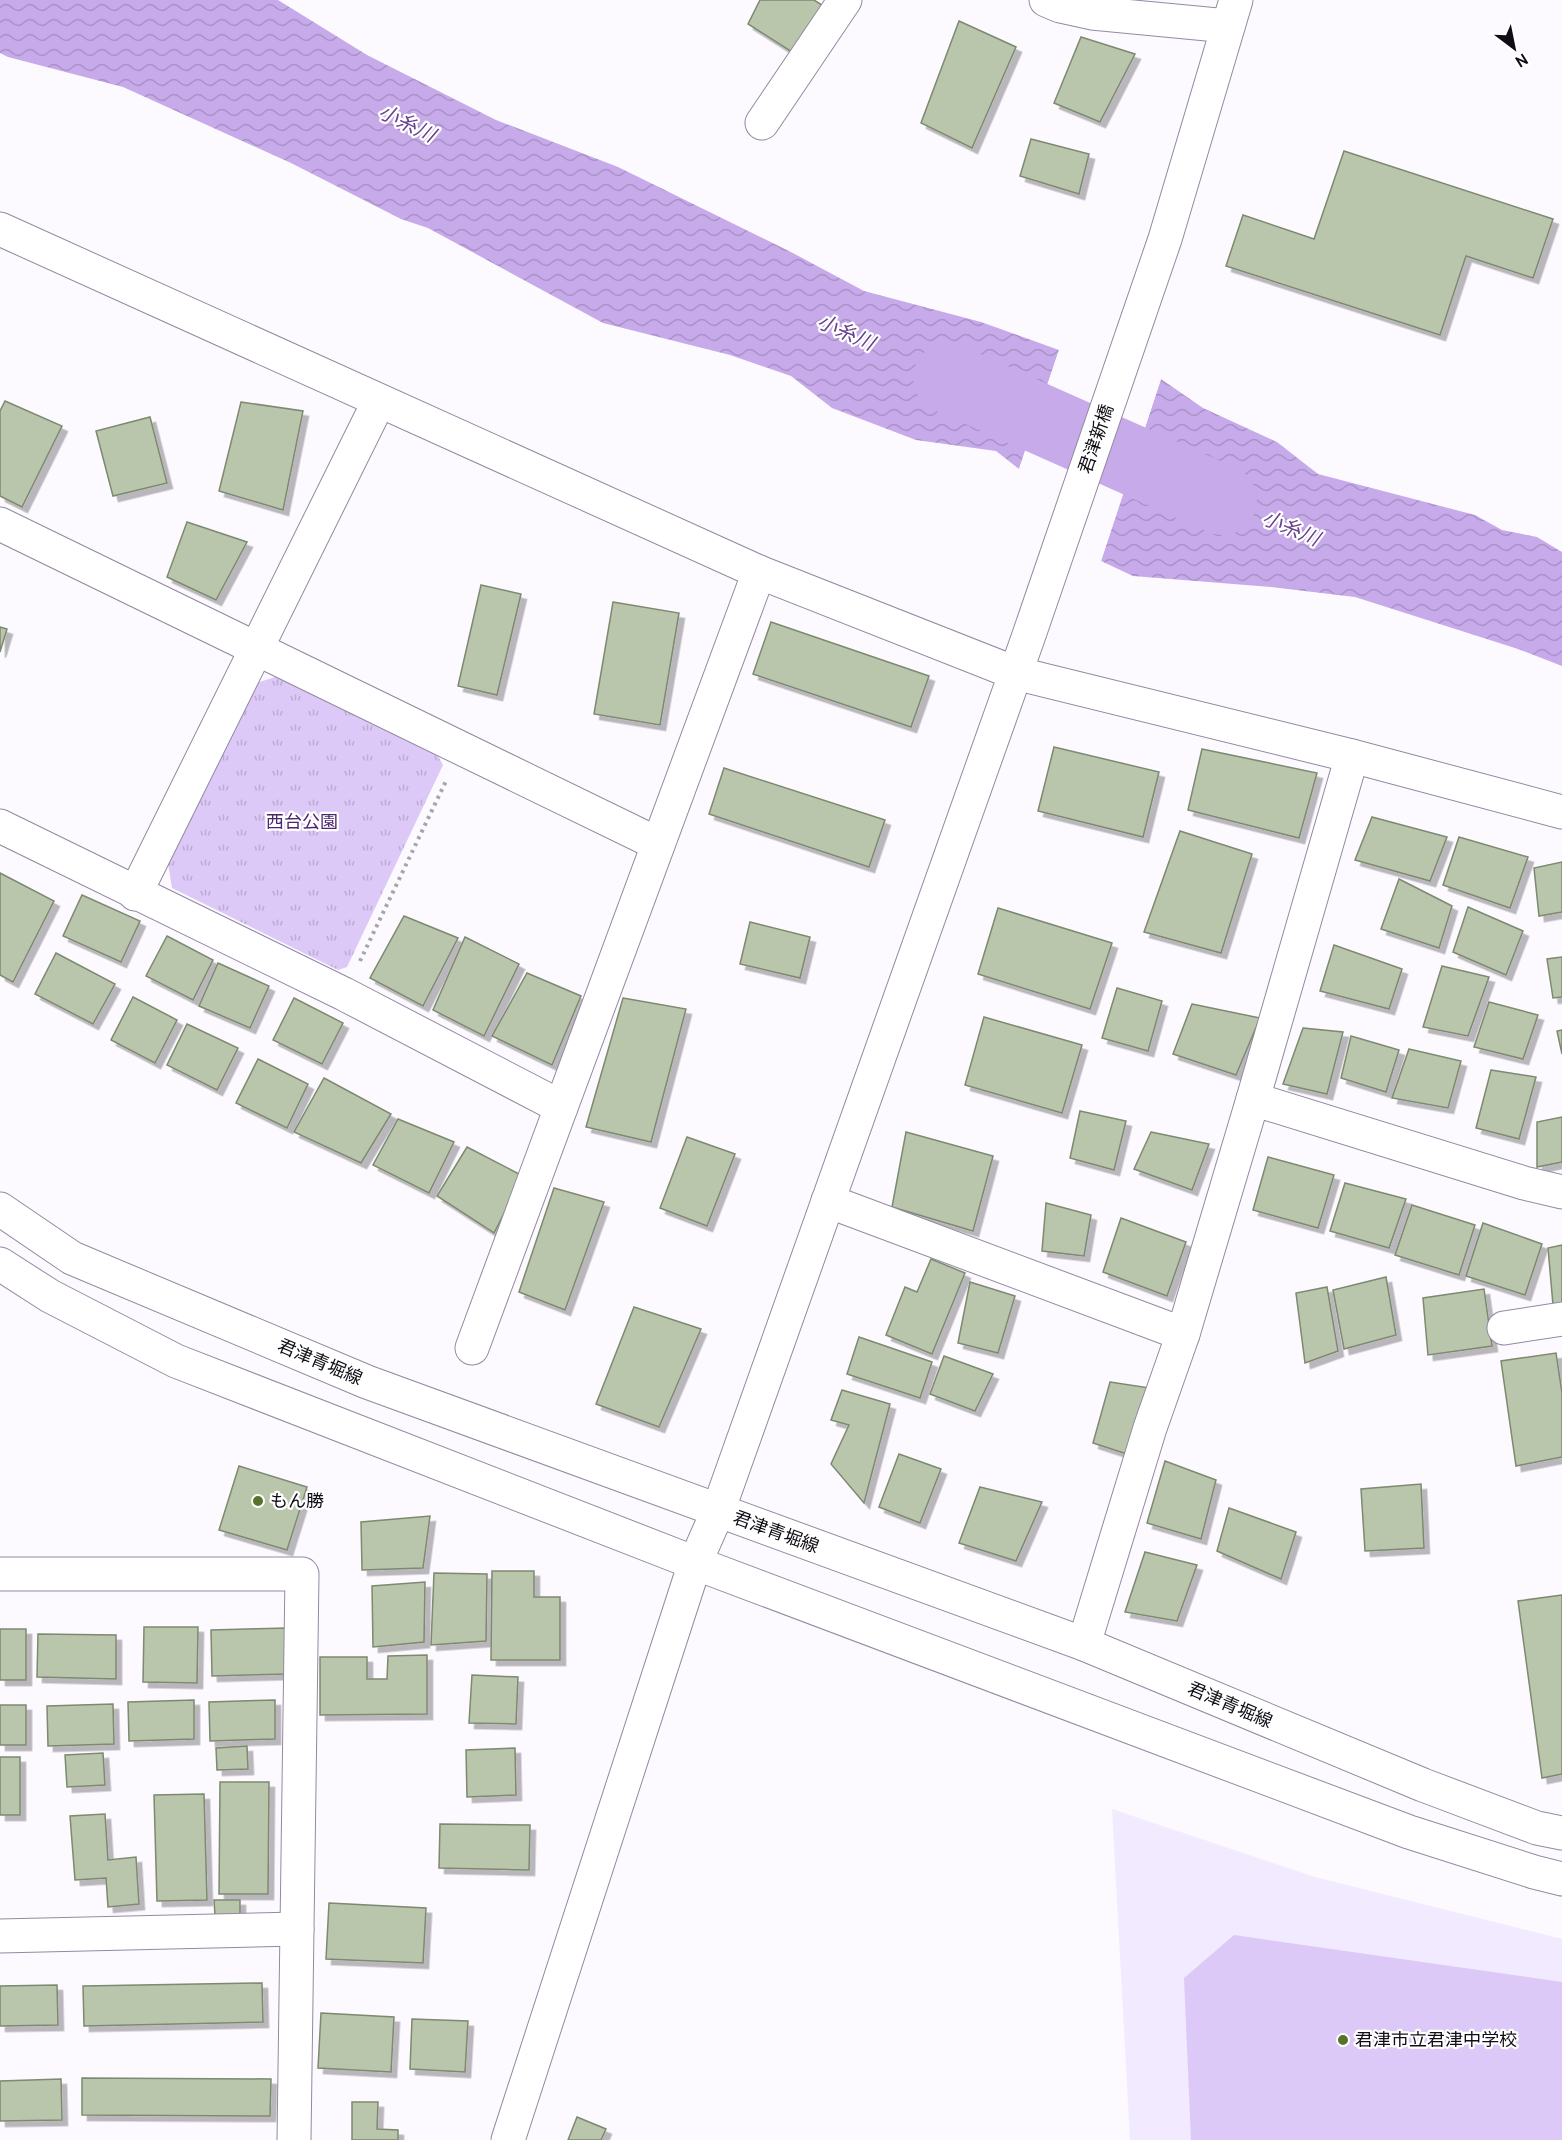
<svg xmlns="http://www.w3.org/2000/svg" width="1562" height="2140" font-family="Cabin,'Noto Sans JP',sans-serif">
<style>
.built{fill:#f2eafe}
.park{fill:url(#park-tufts)}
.pitch{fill:#ddc9f7}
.water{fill:url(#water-waves)}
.pier{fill:#fcfaff}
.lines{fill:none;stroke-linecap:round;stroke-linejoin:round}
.river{stroke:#c7aaea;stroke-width:70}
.building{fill:#b9c6ac;stroke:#7d8970;stroke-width:1.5;filter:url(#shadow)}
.minor-casing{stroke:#9389a1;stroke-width:35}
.tertiary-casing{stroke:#9389a1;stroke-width:35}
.secondary-casing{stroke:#9389a1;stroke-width:35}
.path{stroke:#a7a4aa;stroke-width:4;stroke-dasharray:3 4.5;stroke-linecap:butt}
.minor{stroke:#fff;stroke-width:33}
.tertiary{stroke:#fff;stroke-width:33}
.secondary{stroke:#fff;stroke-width:33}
.poi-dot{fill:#567429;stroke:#fff;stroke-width:2}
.labels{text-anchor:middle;stroke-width:4.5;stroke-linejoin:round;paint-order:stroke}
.street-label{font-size:18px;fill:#110d16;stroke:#fff}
.park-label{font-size:18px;fill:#4c256f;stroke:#fff}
.poi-label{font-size:18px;fill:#110d16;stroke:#fff;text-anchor:start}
.water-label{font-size:20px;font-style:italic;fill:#68428e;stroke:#fff}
</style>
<defs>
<pattern id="park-tufts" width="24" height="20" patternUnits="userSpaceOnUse" patternTransform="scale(1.5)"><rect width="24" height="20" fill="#ddc9f7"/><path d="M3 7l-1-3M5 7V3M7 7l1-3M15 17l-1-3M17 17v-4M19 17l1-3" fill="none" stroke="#bdabd3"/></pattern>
<pattern id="water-waves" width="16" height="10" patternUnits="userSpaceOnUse" patternTransform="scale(1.5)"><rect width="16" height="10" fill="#c7aaea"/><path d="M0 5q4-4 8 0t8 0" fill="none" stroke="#aa91c8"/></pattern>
<filter id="shadow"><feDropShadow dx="5.5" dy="5.5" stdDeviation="0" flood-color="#0004"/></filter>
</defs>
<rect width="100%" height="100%" fill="#fcfaff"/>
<!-- built -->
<path class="built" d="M1112 1809 1315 1877 1562 1939V2140H1130Z"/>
<!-- park -->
<path class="park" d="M278 676 438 756 443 765 347 967 338 970 172 888 168 864 253 684Z"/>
<!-- pitch -->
<path class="pitch" d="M1234 1935 1562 1982V2140H1191L1184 1978Z"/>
<!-- water -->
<g class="water">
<path d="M0 0H278L367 55 496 120 618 167 789 251 864 291 981 322 1059 350 1019 469 996 451 916 440 832 408 791 376 730 355 603 323 428 228 401 219 291 163 123 87 8 57 0 53Z"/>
<path d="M1161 379 1203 408 1277 442 1318 474 1475 515 1502 530 1537 537 1562 552V666L1518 649 1355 597 1271 587 1133 576 1101 561Z"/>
</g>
<!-- pier -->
<g class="pier">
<path d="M1060 347 1062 351 1021 470 1018 472Z"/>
<path d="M1162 376 1100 564 1098 560 1158 378Z"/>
</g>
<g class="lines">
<!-- river -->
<path class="river" d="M948 378 1222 500"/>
</g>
<!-- building -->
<g class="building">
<path d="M760 0H814L825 7 795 54 748 24Z"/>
<path d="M959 21 1016 47 972 148 921 123Z"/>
<path d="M1081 37 1135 54 1100 122 1054 103Z"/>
<path d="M1031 139 1089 154 1079 194 1020 176Z"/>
<path d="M1344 151 1553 219 1533 278 1466 256 1440 335 1226 266 1243 215 1314 239Z"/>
<path d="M5 401 62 426 22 507 0 496V411Z"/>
<path d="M241 402 303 411 283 510 219 491Z"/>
<path d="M150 417 167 483 113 496 96 431Z"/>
<path d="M187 522 247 542 216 600 167 577Z"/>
<path d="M481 585 521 594 497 695 458 686Z"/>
<path d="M613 602 679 613 660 725 594 714Z"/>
<path d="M771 622 929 676 911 727 753 674Z"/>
<path d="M0 627 7 629 0 652Z"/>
<path d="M1054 747 1159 772 1143 837 1038 811Z"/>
<path d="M1202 749 1317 773 1299 838 1188 810Z"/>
<path d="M724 768 885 820 869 867 709 814Z"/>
<path d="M1372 817 1447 837 1430 881 1355 860Z"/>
<path d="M1180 831 1252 854 1221 953 1144 932Z"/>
<path d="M1459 837 1528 857 1510 908 1443 885Z"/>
<path d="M1562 862V912L1539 916 1534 868Z"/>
<path d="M0 873 54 901 13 982 0 975Z"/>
<path d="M1399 879 1452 906 1439 948 1381 929Z"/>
<path d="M82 895 140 921 121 962 63 936Z"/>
<path d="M1468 907 1523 931 1506 975 1453 952Z"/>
<path d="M998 908 1112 943 1090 1009 978 974Z"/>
<path d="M404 916 458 938 423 1006 370 978Z"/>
<path d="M750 922 810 937 800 978 740 964Z"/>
<path d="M167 936 213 960 193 1000 146 976Z"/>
<path d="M465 937 519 964 484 1036 433 1010Z"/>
<path d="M1334 945 1402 969 1389 1009 1320 991Z"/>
<path d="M56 953 115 984 93 1024 35 994Z"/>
<path d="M1562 957V997L1553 998 1547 959Z"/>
<path d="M218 963 269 986 250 1028 199 1006Z"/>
<path d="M1442 966 1489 977 1468 1036 1423 1027Z"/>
<path d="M527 973 581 996 552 1065 492 1036Z"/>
<path d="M1117 988 1162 1001 1148 1051 1102 1038Z"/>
<path d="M133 997 177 1020 155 1063 111 1040Z"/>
<path d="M294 998 343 1023 322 1064 273 1040Z"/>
<path d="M623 998 686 1009 651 1142 586 1127Z"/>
<path d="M1489 1002 1538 1015 1523 1059 1474 1047Z"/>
<path d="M1192 1004 1260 1018 1236 1075 1173 1054Z"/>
<path d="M984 1017 1082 1045 1062 1113 965 1085Z"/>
<path d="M187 1024 238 1048 217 1090 167 1065Z"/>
<path d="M1303 1028 1343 1032 1327 1094 1283 1084Z"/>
<path d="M1562 1030V1054L1557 1031Z"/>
<path d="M1351 1036 1399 1050 1386 1092 1341 1078Z"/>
<path d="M1409 1049 1461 1061 1448 1108 1392 1098Z"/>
<path d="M258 1059 308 1084 287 1128 236 1103Z"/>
<path d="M1491 1070 1536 1077 1519 1139 1476 1128Z"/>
<path d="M324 1078 391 1114 361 1163 294 1132Z"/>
<path d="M1080 1111 1126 1121 1114 1170 1070 1158Z"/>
<path d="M1562 1117V1162L1537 1167V1122Z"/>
<path d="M398 1119 454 1142 429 1193 373 1165Z"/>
<path d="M906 1132 993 1156 973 1231 892 1207Z"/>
<path d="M1151 1132 1209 1144 1192 1190 1134 1169Z"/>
<path d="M687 1137 735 1154 707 1226 660 1208Z"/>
<path d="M467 1147 523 1176 494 1233 437 1196Z"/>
<path d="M1268 1157 1334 1175 1318 1228 1253 1210Z"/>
<path d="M1345 1183 1406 1199 1389 1248 1330 1231Z"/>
<path d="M554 1188 604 1202 565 1310 519 1292Z"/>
<path d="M1046 1203 1091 1215 1084 1256 1042 1251Z"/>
<path d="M1412 1205 1475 1225 1459 1275 1395 1255Z"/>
<path d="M1121 1218 1186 1242 1167 1296 1103 1272Z"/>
<path d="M1483 1223 1542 1244 1525 1295 1466 1276Z"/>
<path d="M1562 1245V1303L1553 1305 1548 1248Z"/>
<path d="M931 1259 965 1273 932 1354 886 1335 905 1287 917 1292Z"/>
<path d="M1386 1277 1396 1335 1344 1349 1333 1290Z"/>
<path d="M970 1282 1015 1296 998 1353 958 1343Z"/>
<path d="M1327 1287 1338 1351 1305 1363 1296 1293Z"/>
<path d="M1484 1289 1492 1346 1428 1355 1423 1298Z"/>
<path d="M634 1307 701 1329 659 1427 596 1404Z"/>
<path d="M859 1337 932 1362 920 1398 847 1374Z"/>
<path d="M1556 1353 1562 1393V1457L1516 1466 1501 1361Z"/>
<path d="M944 1356 993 1374 975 1411 930 1394Z"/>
<path d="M1110 1382 1150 1388 1130 1455 1093 1443Z"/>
<path d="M842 1390 890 1404 864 1503 831 1464 849 1425 831 1420Z"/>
<path d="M899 1454 941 1469 920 1523 879 1507Z"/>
<path d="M1165 1461 1216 1480 1201 1539 1147 1523Z"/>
<path d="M239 1466 307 1487 287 1550 219 1530Z"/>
<path d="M1421 1484 1424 1548 1365 1551 1361 1489Z"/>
<path d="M980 1487 1042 1502 1016 1561 959 1543Z"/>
<path d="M1229 1508 1296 1532 1281 1579 1217 1551Z"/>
<path d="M430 1516 423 1568 362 1570 361 1522Z"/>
<path d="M1145 1552 1197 1565 1177 1621 1125 1612Z"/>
<path d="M492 1571H534V1597H560V1660H491Z"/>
<path d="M434 1573 487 1574 486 1641 431 1645Z"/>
<path d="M425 1582 424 1642 373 1647 372 1586Z"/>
<path d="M1562 1595V1774L1542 1778 1518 1601Z"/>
<path d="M144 1627H198L197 1683 143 1682Z"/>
<path d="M287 1628 288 1674 212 1676 211 1630Z"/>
<rect x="0" y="1629" width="26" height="51"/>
<path d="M38 1634 116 1635V1679L37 1677Z"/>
<path d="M427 1655V1714L320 1715V1657H367V1679H387L388 1656Z"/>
<path d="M472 1675 518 1677 516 1724 469 1723Z"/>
<path d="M194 1700V1739L129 1741 128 1702Z"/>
<path d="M275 1700V1739L210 1741 209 1702Z"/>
<path d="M113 1704 114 1744 48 1746 47 1706Z"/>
<rect x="0" y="1705" width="26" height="40"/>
<path d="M247 1746 248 1769 217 1770 216 1748Z"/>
<path d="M515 1748 516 1795 467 1797 466 1750Z"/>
<path d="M103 1753 105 1785 67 1787 65 1755Z"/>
<rect x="0" y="1757" width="20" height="58"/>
<path d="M220 1782H269L268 1894H219Z"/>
<path d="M204 1794 207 1900 157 1901 154 1795Z"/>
<path d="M105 1814 108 1860 136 1857 139 1904 108 1907 106 1878 75 1880 70 1816Z"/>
<path d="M440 1824 530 1825 529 1870 439 1868Z"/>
<path d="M214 1900H240V1915H215Z"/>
<path d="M329 1903 426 1908 423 1963 326 1959Z"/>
<path d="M262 1983 263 2022 84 2026 83 1986Z"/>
<path d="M57 1985 58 2025 0 2026V1986Z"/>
<path d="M321 2013 394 2017 391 2072 318 2068Z"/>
<path d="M412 2019 468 2021 465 2072 410 2069Z"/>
<path d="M82 2078 271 2079 270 2116 82 2115Z"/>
<path d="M61 2079 62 2120 0 2121V2081Z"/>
<path d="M352 2102H378L377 2129 398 2130V2140H352Z"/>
<path d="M577 2117 606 2129 601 2140H568Z"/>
</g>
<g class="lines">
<defs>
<g id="minor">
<path d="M1046 0 1060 6 1092 13 1228 26"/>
<path d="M762 123 845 0"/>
<path d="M0 229 759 572 1015 673 1352 756 1562 812"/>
<path d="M0 524 658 844"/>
<path d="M0 826 344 994 561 1107"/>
<path d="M135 894 379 401"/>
<path d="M1253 1099 1524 1183 1562 1192"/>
<path d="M828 1201 1183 1334"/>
<path d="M1504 1328 1562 1319"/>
<path d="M472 1348 759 572"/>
<path d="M0 1574H302L294 2140"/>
<path d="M1084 1644 1150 1428 1183 1334 1253 1099 1352 756"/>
<path d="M0 1936 297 1929"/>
</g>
<path id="tertiary" d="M508 2140 695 1563 718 1511 1028 638 1165 239 1236 0"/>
<g id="secondary">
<path d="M0 1209 72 1258 367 1382 1084 1644 1423 1785 1537 1828 1562 1833"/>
<path d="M0 1264 50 1296 176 1361 695 1563 1409 1832 1534 1872 1562 1879"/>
</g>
</defs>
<!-- minor casing -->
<use href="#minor" class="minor-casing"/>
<!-- tertiary casing -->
<use href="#tertiary" class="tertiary-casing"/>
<!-- secondary casing -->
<use href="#secondary" class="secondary-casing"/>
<!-- path -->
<path class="path" d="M360 961 446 781"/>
<!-- minor -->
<use href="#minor" class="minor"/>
<!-- tertiary -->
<use href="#tertiary" class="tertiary"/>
<!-- secondary -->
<use href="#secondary" class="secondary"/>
</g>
<!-- markers -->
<g class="poi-dot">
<circle cx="258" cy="1501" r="6"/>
<circle cx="1343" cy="2040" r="6"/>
</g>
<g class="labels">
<!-- street labels -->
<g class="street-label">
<text transform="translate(1096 439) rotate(-71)" y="6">君津新橋</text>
<text transform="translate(320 1362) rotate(23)" y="6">君津青堀線</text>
<text transform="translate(776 1532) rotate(20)" y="6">君津青堀線</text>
<text transform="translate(1230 1705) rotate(23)" y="6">君津青堀線</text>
</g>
<!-- park labels -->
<g class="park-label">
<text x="302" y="828">西台公園</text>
</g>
<!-- poi labels -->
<g class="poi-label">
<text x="270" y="1507">もん勝</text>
<text x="1355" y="2046">君津市立君津中学校</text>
</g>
<!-- water labels -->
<g class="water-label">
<text transform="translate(407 123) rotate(26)" y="7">小糸川</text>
<text transform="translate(846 332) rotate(24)" y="7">小糸川</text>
<text transform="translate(1291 528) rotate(23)" y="7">小糸川</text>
</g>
</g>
<!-- north arrow -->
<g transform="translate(1514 48) rotate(148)" stroke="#ffffff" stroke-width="4.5" paint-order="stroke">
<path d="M0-4.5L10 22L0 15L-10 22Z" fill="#110d16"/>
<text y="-9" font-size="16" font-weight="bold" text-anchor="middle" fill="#110d16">N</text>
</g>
</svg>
